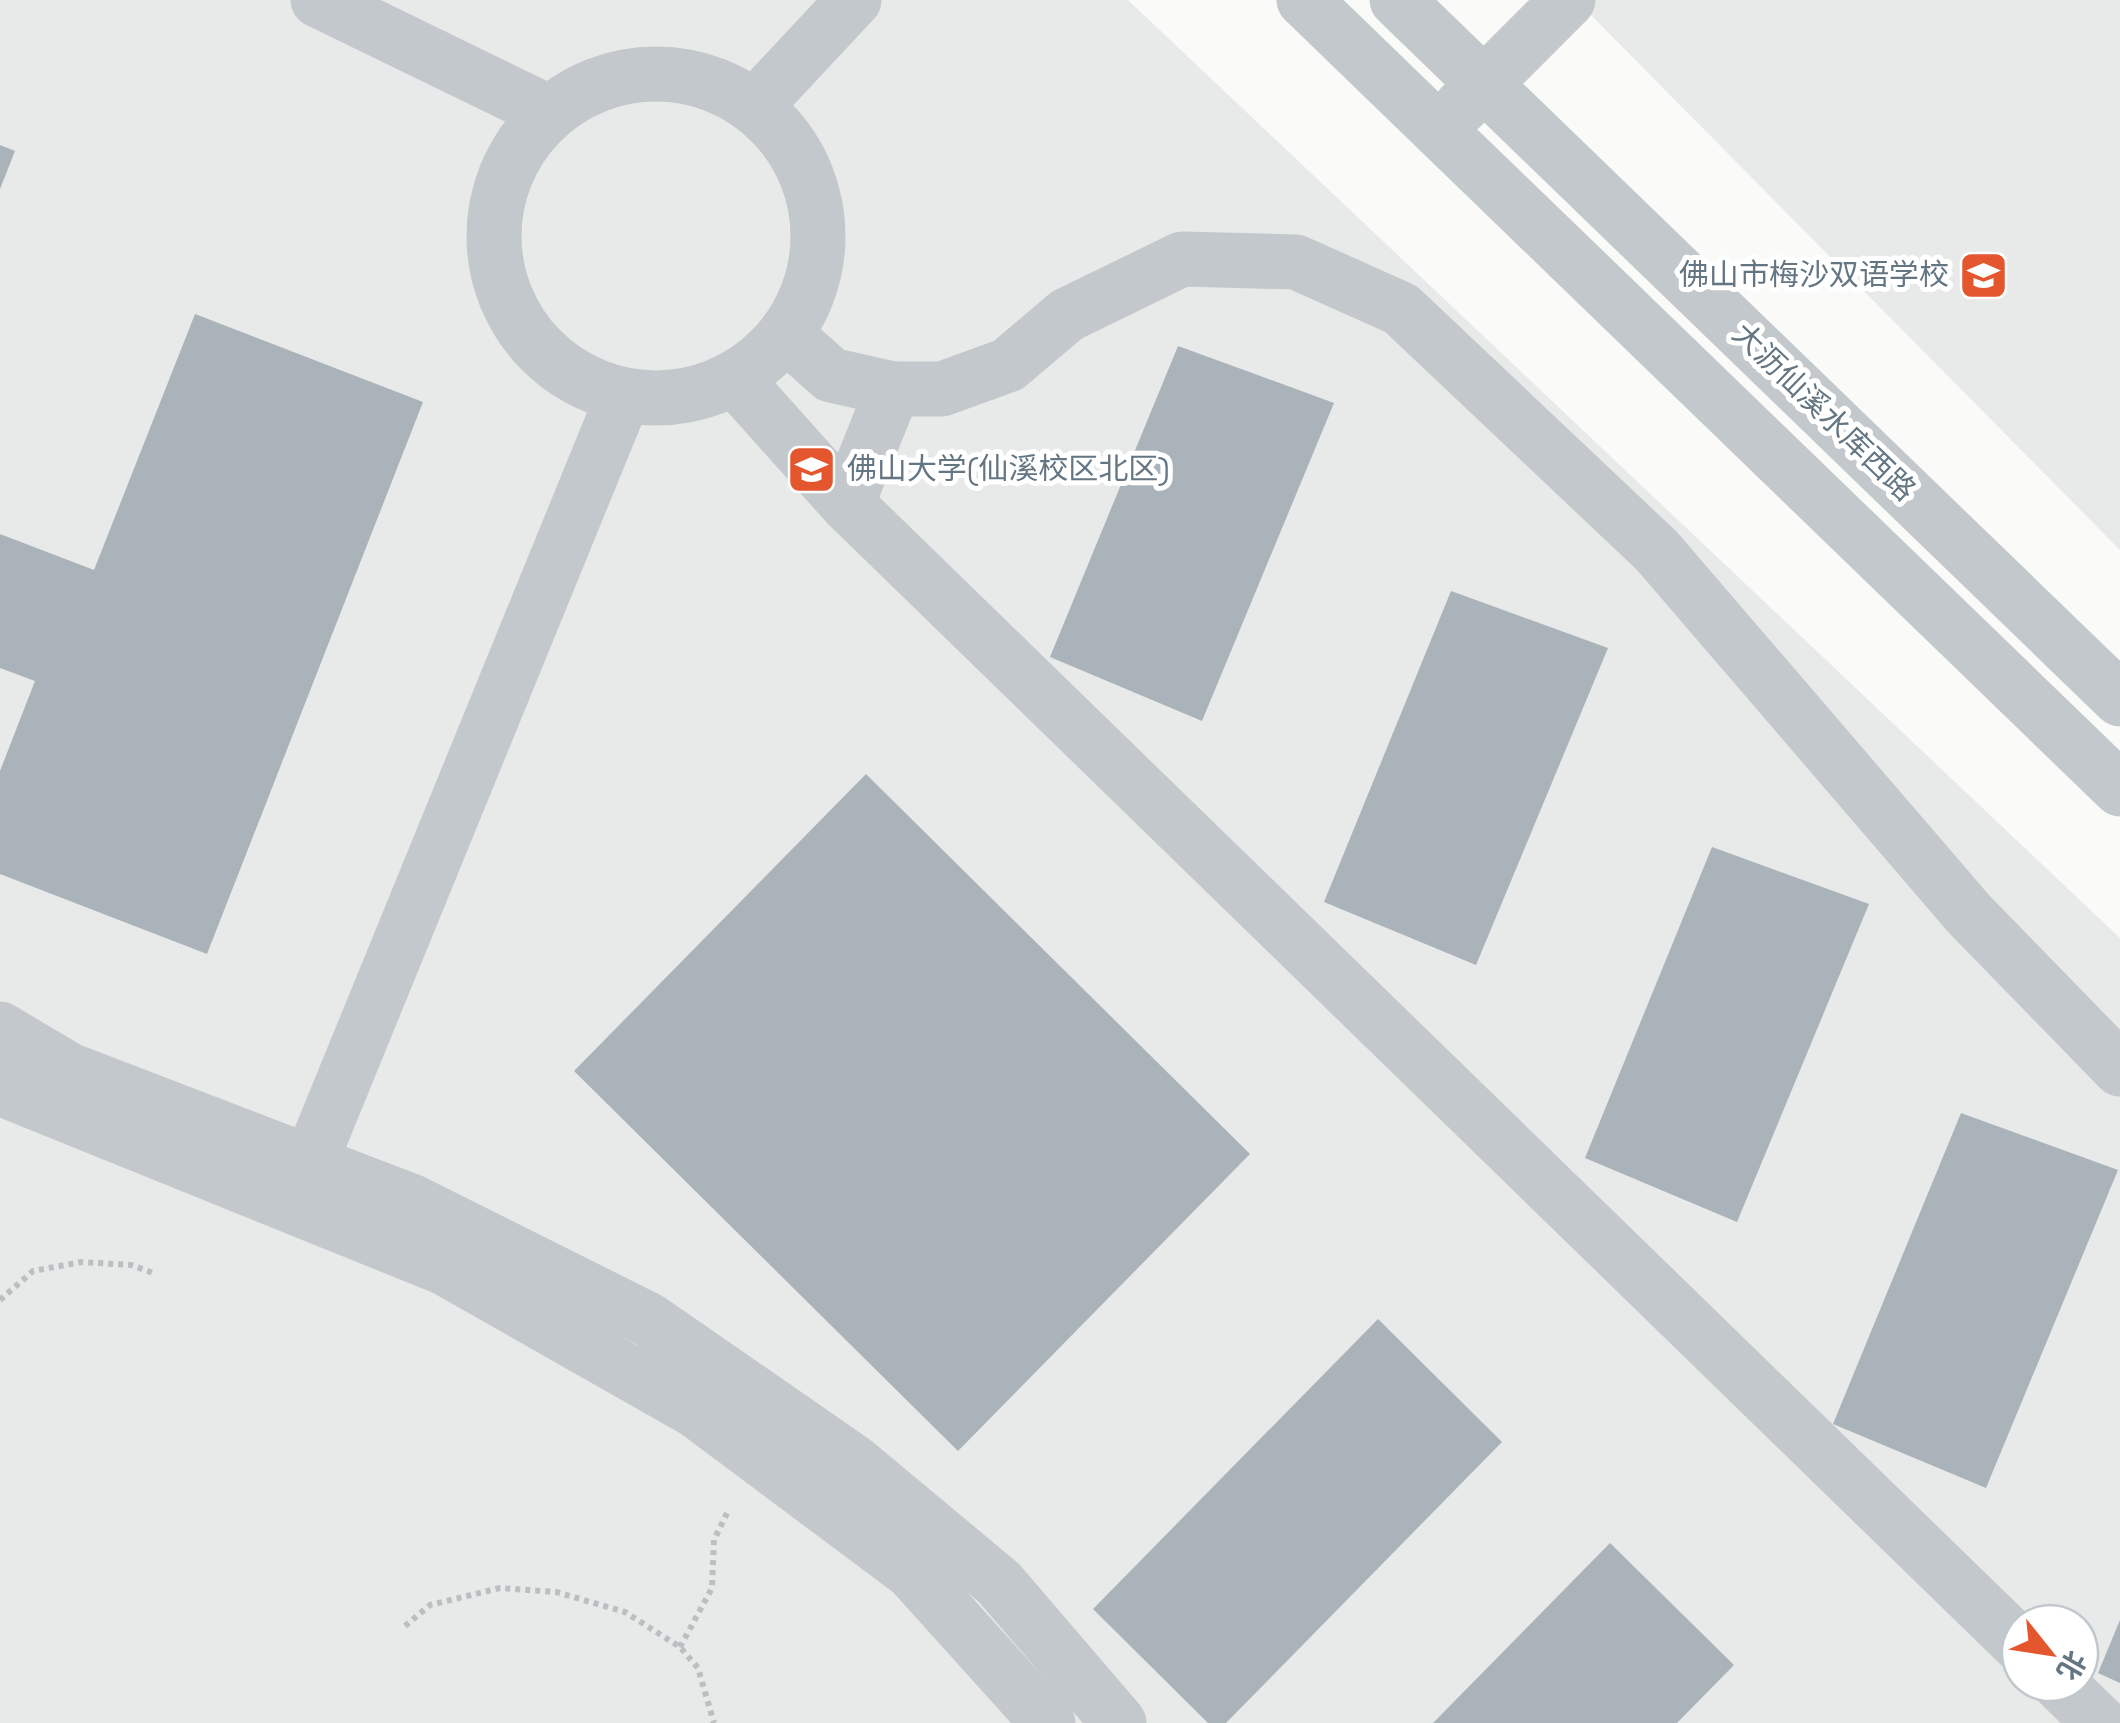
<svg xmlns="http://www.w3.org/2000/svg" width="2120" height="1723" font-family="'Space Grotesk','Noto Sans SC',sans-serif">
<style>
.built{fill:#e8e9e9;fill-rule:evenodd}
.building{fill:#aab3b9}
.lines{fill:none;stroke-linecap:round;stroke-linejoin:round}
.path{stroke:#bbbfc2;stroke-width:6;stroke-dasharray:5 5;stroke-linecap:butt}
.minor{stroke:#c3c8cc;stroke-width:55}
.labels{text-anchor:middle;stroke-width:10;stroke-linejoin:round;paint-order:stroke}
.poi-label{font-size:30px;fill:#657683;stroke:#fff;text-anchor:end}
.street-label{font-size:30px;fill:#657683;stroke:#fff}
</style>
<rect width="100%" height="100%" fill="#fafaf8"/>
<!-- built -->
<g class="built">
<path d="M0 0H1128L2120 938V1723H0ZM2020 1623H2080V1683H2020Z"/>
<path d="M1576 0H2120V550Z"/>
</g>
<!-- building -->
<g class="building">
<path d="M0 145 15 151 0 189Z"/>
<path d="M195 314 423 402 207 954 0 874V771L35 681 0 668V534L94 570Z"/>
<path d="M1178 346 1334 403 1202 721 1050 657Z"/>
<path d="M1451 591 1608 648 1476 965 1324 902Z"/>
<path d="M866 774 1250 1154 958 1451 574 1071Z"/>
<path d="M1712 847 1869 904 1737 1222 1585 1158Z"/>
<path d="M1961 1113 2118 1170 1986 1488 1833 1424Z"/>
<path d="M1378 1319 1502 1442 1226 1723H1208L1093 1609Z"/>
<path d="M1610 1543 1734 1665 1677 1723H1433Z"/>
<path d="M2120 1620V1683L2098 1673Z"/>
</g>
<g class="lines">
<!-- path -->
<g class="path">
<path d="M0 1300 33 1271 81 1262 131 1265 156 1274"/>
<path d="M405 1626 430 1605 500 1588 556 1592 625 1612 680 1647 698 1668 714 1723"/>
<path d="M680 1647 712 1588 714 1540 729 1509"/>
</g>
<!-- minor -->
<g class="minor">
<path d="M318 0 548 112"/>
<path d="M1304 0 2120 789"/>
<path d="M1397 0 2120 699"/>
<circle cx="656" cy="236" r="162"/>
<path d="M755 106 854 0"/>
<path d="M1460 108 1568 0"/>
<path d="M785 334 831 375 893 389H942L1008 365 1067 315 1182 259 1296 262 1401 309 1657 551 1969 914 2120 1069"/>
<path d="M735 379 847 504 2020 1645"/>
<path d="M847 504 893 389"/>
<path d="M0 1029 69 1070 413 1202 649 1320 854 1462 999 1583 1119 1723"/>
<path d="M0 1088 445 1268 695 1410 912 1572 1048 1723"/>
<path d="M303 1197 310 1163 623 397"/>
<path d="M2059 1683 2100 1723"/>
</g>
</g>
<!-- icons -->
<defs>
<symbol id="school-square" viewBox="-11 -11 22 22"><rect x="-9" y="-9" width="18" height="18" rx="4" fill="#e4572e" stroke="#fff"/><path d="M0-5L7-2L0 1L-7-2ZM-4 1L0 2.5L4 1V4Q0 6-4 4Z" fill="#fff"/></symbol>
<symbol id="university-square" viewBox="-11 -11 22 22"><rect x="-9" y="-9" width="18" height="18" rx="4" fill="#e4572e" stroke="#fff"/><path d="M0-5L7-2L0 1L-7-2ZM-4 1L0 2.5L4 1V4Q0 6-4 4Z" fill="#fff"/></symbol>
</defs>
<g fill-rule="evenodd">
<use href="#school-square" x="1956" y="248" width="55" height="55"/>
<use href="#university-square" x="784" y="442" width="55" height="55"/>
</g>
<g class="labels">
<!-- poi labels -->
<g class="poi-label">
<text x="1949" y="285">佛山市梅沙双语学校</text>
<text x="847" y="479" text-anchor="start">佛山大学(仙溪校区北区)</text>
</g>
<!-- street labels -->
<g class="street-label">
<text transform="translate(1824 412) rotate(44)" y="10">大沥仙溪水库西路</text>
</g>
</g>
<!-- north arrow -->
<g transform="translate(2050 1653) rotate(120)"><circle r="48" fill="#ffffff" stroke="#c1c8cd" stroke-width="2.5"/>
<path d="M0-8L18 38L0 25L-18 38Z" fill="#e4572e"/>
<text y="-15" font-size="28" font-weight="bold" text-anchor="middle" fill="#657683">北</text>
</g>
</svg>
